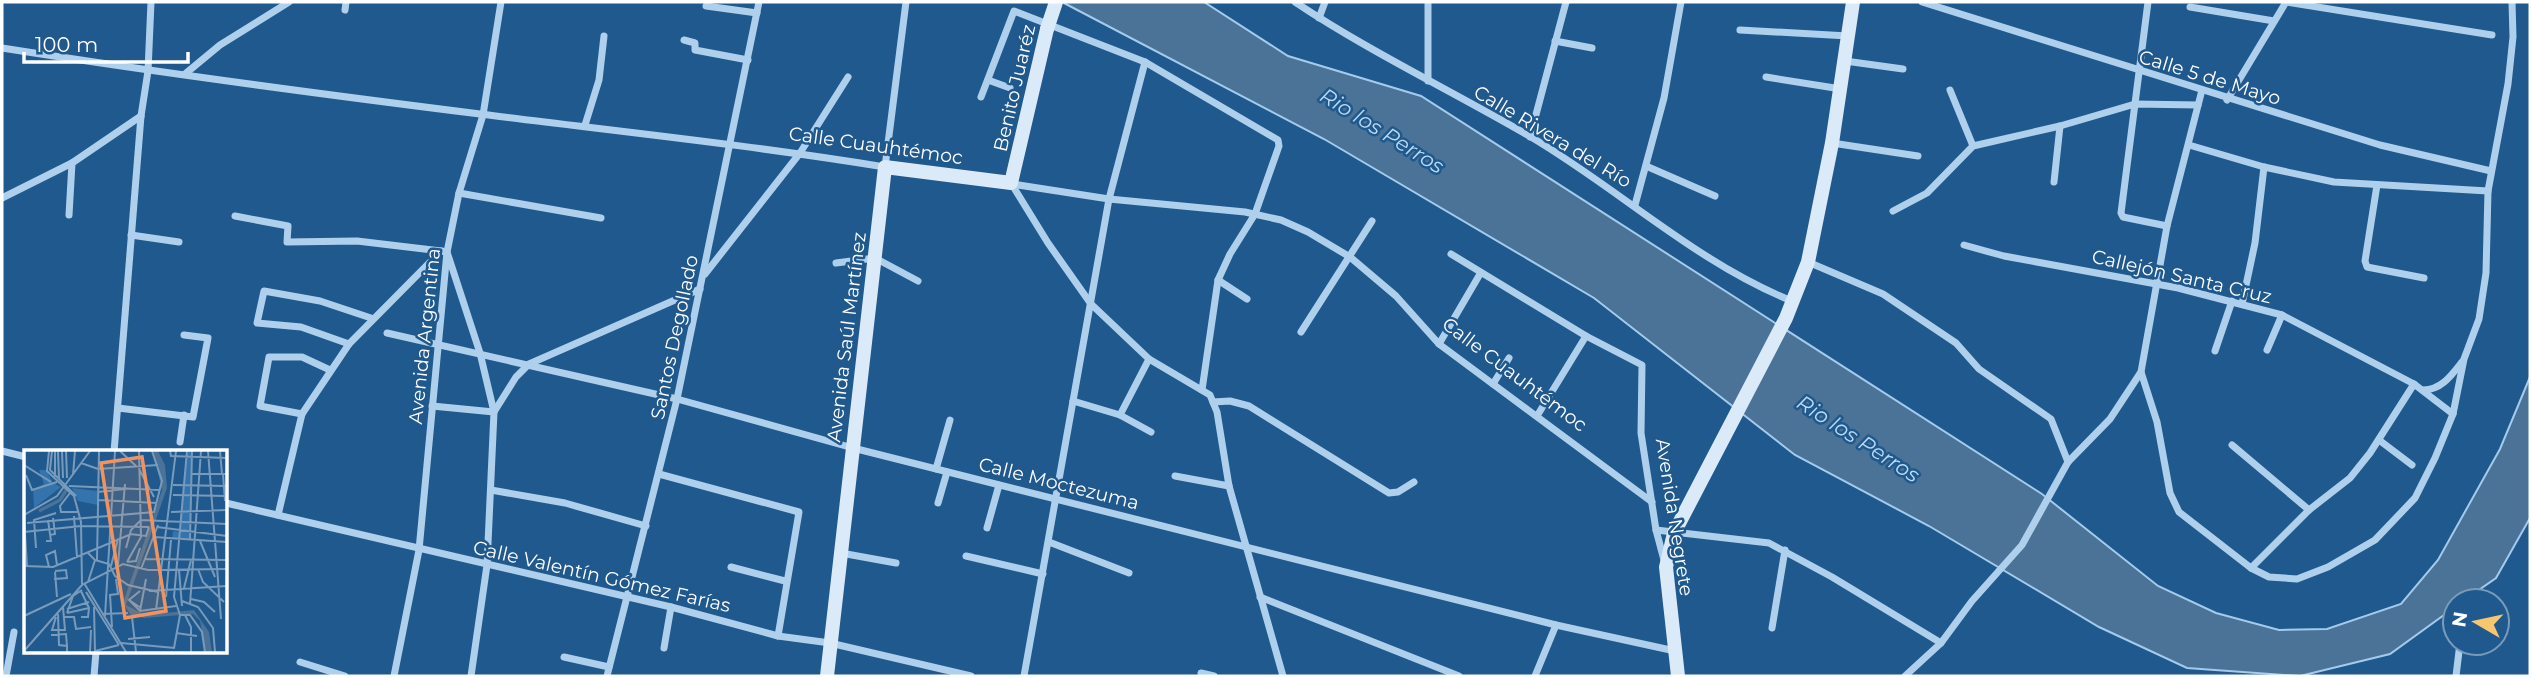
<svg xmlns="http://www.w3.org/2000/svg" width="2532" height="678" font-family="Montserrat,sans-serif">
<style>
.water{fill:#4b7297;stroke:#a3cbed;stroke-width:2}
.lines{fill:none;stroke-linecap:round;stroke-linejoin:round}
.street{stroke:#afd0ec;stroke-width:7}
.secondary{stroke:#dbeaf9;stroke-width:14}
.secondary-bridge{stroke:#dbeaf9;stroke-width:14}
.labels{text-anchor:middle;stroke-width:5;stroke-linejoin:round;paint-order:stroke}
.street-label{font-size:19px;fill:#fff;stroke:#20598d}
.water-label{font-size:21px;font-style:italic;fill:#bbd9f3;stroke:#20598d}
.inset-river{fill:none;stroke:#4b7297;stroke-width:3.5}
.inset-road{fill:none;stroke:#799bbb;stroke-width:2}
.view{fill:#f09361;fill-opacity:0.15;stroke:#f09361;stroke-width:3.5}
.inset-edge{fill:none;stroke:#fff;stroke-width:3.5}
</style>
<rect width="100%" height="100%" fill="#20598d"/>
<!-- water -->
<path class="water" d="M1062 2H1204L1288 56 1421 96 2042 494 2158 586 2216 613 2279 630 2327 629 2401 604 2438 560 2500 449 2530 377V518L2496 578 2463 601H2455V607L2390 654 2300 676 2187 668 2099 627 1929 526 1795 455 1594 298 1324 139Z"/>
<g class="lines">
<!-- street -->
<g class="street">
<path d="M1295 2C1370 52 1452 91 1531 137 1619 189 1697 263 1792 301"/>
<path d="M1428 2V81"/>
<path d="M1922 2 2380 145 2491 171"/>
<path d="M2148 2 2121 213 2123 217 2167 226"/>
<path d="M2286 2 2492 35"/>
<path d="M706 6 757 13"/>
<path d="M2190 7 2274 21"/>
<path d="M345 10 346 2"/>
<path d="M1319 18 1325 2"/>
<path d="M1740 30 1848 36"/>
<path d="M684 40 695 43V50L748 60"/>
<path d="M1555 41 1592 48"/>
<path d="M2 48C161 73 320 94 480 114 615 131 750 145 885 167L906 2"/>
<path d="M1845 61 1903 69"/>
<path d="M185 74 220 45 289 2"/>
<path d="M1766 77 1841 89"/>
<path d="M988 80 1010 88"/>
<path d="M1950 90 1973 146"/>
<path d="M981 97 1014 11 1145 62 1278 140 1279 146 1255 214 1230 254 1218 280 1202 390"/>
<path d="M2227 100 2286 2"/>
<path d="M585 125 599 80 604 36"/>
<path d="M1530 137 1566 2"/>
<path d="M1832 143 1918 156"/>
<path d="M2189 145 2264 167 2334 182 2488 191"/>
<path d="M1646 166 1715 196"/>
<path d="M2054 182 2060 126"/>
<path d="M1011 183 1048 243 1091 304 1149 359 1210 395 1217 412 1229 486 1283 676"/>
<path d="M1012 184 1109 199 1245 212 1281 220 1308 232 1350 257 1396 296 1439 344 1652 502"/>
<path d="M2377 185 2365 261 2367 267 2424 278"/>
<path d="M459 193 601 218"/>
<path d="M2 198 72 163 141 116"/>
<path d="M1635 205 1664 98 1681 2"/>
<path d="M1893 211 1927 193 1973 146 2060 126 2135 104 2198 105"/>
<path d="M69 215 72 163"/>
<path d="M235 216 288 226 287 242 357 241 441 251"/>
<path d="M131 235 179 242"/>
<path d="M1964 245 2004 256 2178 288 2282 315 2414 384 2453 414"/>
<path d="M1451 254 1586 336 1642 365 1641 433 1656 530 1664 560"/>
<path d="M1808 262 1883 294 1956 343 1979 369 2051 419 2068 462"/>
<path d="M836 263 875 258 918 281"/>
<path d="M705 274 800 153 848 77"/>
<path d="M1218 280 1247 299"/>
<path d="M2242 304 2255 243 2264 167"/>
<path d="M1301 332 1372 221"/>
<path d="M387 333 677 399 853 448 1556 625 1675 651"/>
<path d="M349 344 301 327 257 323 264 291 320 301 371 318"/>
<path d="M1439 344 1480 274"/>
<path d="M2267 350 2282 315"/>
<path d="M2215 351 2232 301"/>
<path d="M2141 372 2157 422 2170 493 2179 512 2251 568 2309 510 2350 478 2370 453 2414 384"/>
<path d="M1493 384 1509 358"/>
<path d="M2423 390C2441 390 2451 376 2462 362"/>
<path d="M1073 401 1120 415 1151 432"/>
<path d="M1213 402 1230 401 1249 406 1389 493 1398 492 1414 482"/>
<path d="M432 406 494 412 516 377 529 364 700 289"/>
<path d="M118 408 193 417 208 338 184 335"/>
<path d="M302 414 260 406 269 357H302L330 370"/>
<path d="M1120 415 1149 359"/>
<path d="M1537 416 1586 336"/>
<path d="M2379 440 2412 465"/>
<path d="M180 442 184 415"/>
<path d="M2232 445 2309 510"/>
<path d="M2 451 26 457"/>
<path d="M114 452 141 116 148 71 151 2"/>
<path d="M936 469 950 420"/>
<path d="M659 474 799 512 778 636"/>
<path d="M1175 476 1229 486"/>
<path d="M491 490 565 503 646 526"/>
<path d="M226 503 671 607 778 636 830 643 971 676"/>
<path d="M938 503 947 472"/>
<path d="M278 515 302 414 349 344 441 251 447 252 480 353 494 412 487 565 471 676"/>
<path d="M987 528 999 485"/>
<path d="M1656 530 1769 543 1832 577 1941 643"/>
<path d="M1049 542 1129 573"/>
<path d="M841 553 896 563"/>
<path d="M966 556 1043 574"/>
<path d="M731 567 785 581"/>
<path d="M2251 568 2269 577 2297 579 2328 567 2375 540 2415 498 2435 458 2453 414 2464 359 2479 319 2486 273 2488 191 2508 84 2513 37 2512 2"/>
<path d="M1260 597 1459 676"/>
<path d="M1772 628 1785 550"/>
<path d="M664 648 671 607"/>
<path d="M564 657 609 667"/>
<path d="M300 662 345 676"/>
<path d="M1201 673 1214 676"/>
<path d="M6 676 14 632"/>
<path d="M94 676 96 652"/>
<path d="M394 676 419 550 447 252 459 193 483 115 501 2"/>
<path d="M607 676 677 399 759 2"/>
<path d="M1024 676 1109 199 1145 62"/>
<path d="M1535 676 1556 625"/>
<path d="M1905 676 1941 643 1972 601 2022 545 2068 462 2110 419 2141 372 2167 226 2202 90"/>
<path d="M2456 676 2460 643"/>
</g>
<!-- secondary -->
<g class="secondary">
<path d="M827 676 885 167 1011 183 1047 29"/>
<path d="M1678 676 1666 567 1674 533 1786 318 1808 262 1832 143 1853 2"/>
</g>
<!-- secondary-bridge -->
<path class="secondary-bridge" d="M1047 29 1056 2"/>
</g>
<g class="labels">
<!-- street labels -->
<g class="street-label">
<text transform="translate(2210 77) rotate(17)" y="7">Calle 5 de Mayo</text>
<text transform="translate(1014 88) rotate(-77)" y="7">Benito Juaréz</text>
<text transform="translate(1553 136) rotate(31)" y="7">Calle Rivera del Río</text>
<text transform="translate(876 145) rotate(8)" y="7">Calle Cuauhtémoc</text>
<text transform="translate(2182 276) rotate(13)" y="7">Callejón Santa Cruz</text>
<text transform="translate(424 336) rotate(-84)" y="7">Avenida Argentina</text>
<text transform="translate(674 337) rotate(-78)" y="7">Santos Degollado</text>
<text transform="translate(846 337) rotate(-83)" y="7">Avenida Saúl Martínez</text>
<text transform="translate(1515 374) rotate(37)" y="7">Calle Cuauhtémoc</text>
<text transform="translate(1059 483) rotate(14)" y="7">Calle Moctezuma</text>
<text transform="translate(1675 517) rotate(81)" y="7">Avenida Negrete</text>
<text transform="translate(602 576) rotate(13)" y="7">Calle Valentín Gómez Farías</text>
</g>
<!-- water labels -->
<g class="water-label">
<text transform="translate(1382 131) rotate(32)" y="7">Rio los Perros</text>
<text transform="translate(1858 439) rotate(33)" y="7">Rio los Perros</text>
</g>
</g>
<!-- overview -->
<g transform="translate(24 450)">
<rect width="203" height="203" fill="#20598d"/>
<path d="M163 1H168L166 90 148 89 149 81 156 82ZM15 20H22L29 33 37 37 10 58 9 40 20 34ZM48 38 74 41V55L54 51Z" fill="#3473ab"/>
<path d="M129 1H134L141 15 143 38 102 155 121 165 170 160 185 182 188 202H182L176 171 169 164 120 168 107 165 99 153 138 40Z" fill="#4b7297"/>
<path class="inset-river" d="M15 61 36 50 43 39"/>
<path class="inset-road" d="M25 1 23 21 40 37M28 1 26 20 52 46M31 1V27M34 1 35 29M38 1 39 28M42 1 43 28M96 1 112 16M146 1 147 6 203 8M184 1 197 169M196 1 198 24M57 13 74 19 134 15M0 15 27 32M115 19 130 47M168 24H203M199 24 201 51M2 25 8 40 33 32M49 25 51 1M149 35 203 36M45 36 136 40M40 37 50 46 57 72 58 135 99 114 124 120 203 119M74 42 101 39M46 43 36 56 37 62H54M149 45 203 46M74 50 133 53M147 62 203 60M0 65 33 46 66 1M50 66 53 107M0 67 3 116M117 70 203 74M3 73 130 62 138 31 128 1M133 77 203 86M0 82 57 76 125 77M106 84 122 86 125 77M26 85 31 84 29 68M130 87 203 92M166 90 168 1M22 91H27L24 70M176 91 191 127M12 98 10 70 32 63M102 98 107 80 117 70M121 109 203 110M71 110 85 114 91 126 104 135 134 142M73 110 75 1M103 112 117 87 115 1M103 112 112 111 116 98M94 115 101 34M0 116 29 117 105 85M87 116 94 89M25 117 22 105 31 101 33 115M117 119 134 75M174 119 179 132 200 152M155 120 158 156M31 122 33 147M30 129 43 128 42 120 31 121M64 132 71 110 64 103M60 133 102 202M160 138 167 110M116 141 105 150 117 158M125 141 203 136M62 142 95 195M142 147 147 90M167 149 180 152 191 162M105 150 116 161 152 156M158 151 174 157 189 178 191 202M166 154 177 1M70 157 71 202M43 159 65 152M132 160 152 1M116 161 122 129M43 163 49 146 58 140M43 163 65 158M34 164 35 195 43 196V202M78 164 104 163M156 165H166L178 182 181 202M161 165 167 177V202M0 166 47 144M81 166 91 1M32 167 28 180H41L39 157M40 167H50L52 179 67 177M57 167H64L65 158 57 141M108 167 112 202M88 177 86 145 94 144 92 129M152 183 173 186M27 185 42 184 43 196M104 189 126 187M97 193 151 198M150 198 156 165 150 147 163 1M0 201 58 135M71 201 95 195M66 202 67 180"/>
<path class="view" d="M118 7 142 161 101 168 77 13Z"/>
<rect width="203" height="203" class="inset-edge"/>
</g>
<!-- border -->
<rect width="2532" height="678" fill="none" stroke="#ffffff" stroke-width="7"/>
<!-- north arrow -->
<g transform="translate(2476 622) rotate(279)"><circle r="33" fill="#20598d" stroke="#799bbb" stroke-width="2"/>
<path d="M0-5L12 26L0 18L-12 26Z" fill="#f9c670"/>
<text y="-10" font-size="19" font-weight="bold" text-anchor="middle" fill="#ffffff">N</text>
</g>
<!-- scale -->
<path d="M24 52v10h164v-10" fill="none" stroke="#ffffff" stroke-width="3.5"/>
<text x="35" y="52" font-size="21" fill="#ffffff" stroke="#20598d" stroke-width="5" paint-order="stroke">100 m</text>
</svg>
